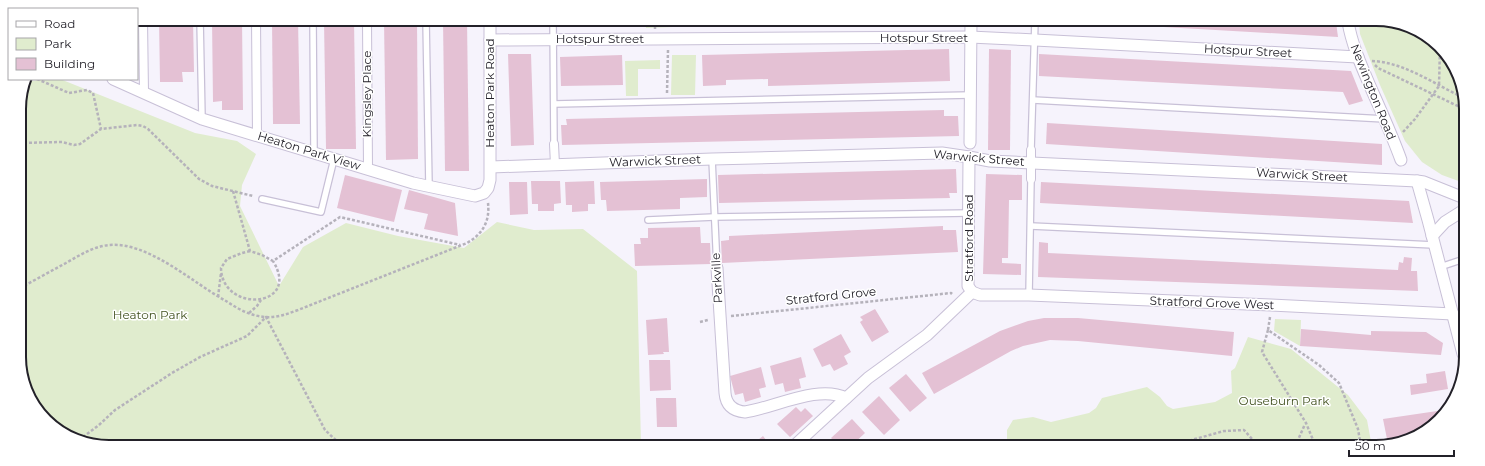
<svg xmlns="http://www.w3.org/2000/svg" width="1485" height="466" font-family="Montserrat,sans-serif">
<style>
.green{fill:#e0ecce}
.building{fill:#e4c1d4}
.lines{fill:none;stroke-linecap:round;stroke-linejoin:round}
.service-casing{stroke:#c8c0d7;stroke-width:8}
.pedestrian-casing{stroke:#c8c0d7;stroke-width:10}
.minor-casing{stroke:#c8c0d7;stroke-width:13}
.path{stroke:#b5b2bb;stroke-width:2.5;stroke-dasharray:3 2;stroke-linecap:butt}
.service{stroke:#fff;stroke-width:5.5}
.pedestrian{stroke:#fff;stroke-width:8}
.minor{stroke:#fff;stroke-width:11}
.labels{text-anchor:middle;stroke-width:3;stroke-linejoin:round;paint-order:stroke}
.street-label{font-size:12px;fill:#232129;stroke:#fff}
.park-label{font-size:12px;fill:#435321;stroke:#fff}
.rim{fill:none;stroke:#232129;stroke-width:2}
</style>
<rect width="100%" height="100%" fill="#f6f3fc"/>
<!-- green -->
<g class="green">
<path d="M645 20H673V27L646 28Z"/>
<path d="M1359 22H1399L1444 49 1464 92V183L1442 175 1422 162 1405 141 1380 85 1360 34Z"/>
<path d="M672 55H696L695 95H671Z"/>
<path d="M660 60V69H638V96H626L625 61Z"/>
<path d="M26 79 34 81 42 79H60L195 133 237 141 256 154 242 185 240 206 279 286 303 247 346 223 398 236 464 248 497 222 534 230 583 229 637 271 641 445 86 444 41 417 21 374 19 103Z"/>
<path d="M1275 319 1301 320 1300 346 1274 331Z"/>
<path d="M1248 337 1291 349 1348 395 1367 420 1372 447 1153 446 1165 441 1148 446H1007V430L1013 420 1033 417 1051 422 1089 413 1096 408 1102 398 1147 387 1160 397 1167 406 1173 409 1215 402 1232 393 1231 371 1235 368Z"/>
</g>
<!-- building -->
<g class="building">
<path d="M159 19H193L194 72H182L183 82H160Z"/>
<path d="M212 19H242L243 110H222V101L213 102Z"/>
<path d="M272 19H298L300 124H273Z"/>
<path d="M324 20H354L356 149H326Z"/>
<path d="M384 20H417L418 159 386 160Z"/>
<path d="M443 20H467L469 171H445Z"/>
<path d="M988 21H1010V24L988 23Z"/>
<path d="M1094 21 1336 22 1338 37 1094 23Z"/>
<path d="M949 49 950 81 768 86V79L726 80V85L703 86 702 55Z"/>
<path d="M989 49 1011 50 1010 150H988Z"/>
<path d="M508 54H531L534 145 511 146Z"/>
<path d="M1039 54 1351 71 1363 101 1349 105 1343 92 1039 76Z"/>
<path d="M622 55 623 85 561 86 560 57Z"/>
<path d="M944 110V116H958L959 136 562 145 561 125H567L566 119Z"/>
<path d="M1047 123 1382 144V165L1046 144Z"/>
<path d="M956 169 957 193H949L950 198 719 203 718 175Z"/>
<path d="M986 174 1022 175V200H1009L1008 258H1002V263L1021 264V275L983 274Z"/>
<path d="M345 175 402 190 394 222 337 208Z"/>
<path d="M707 179V197L680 198V209L607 211 606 200H601L600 182Z"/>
<path d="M531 181H560L561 203 554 204V211H538V204H532Z"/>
<path d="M594 181 595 204H588V211L572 212V205H566L565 182Z"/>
<path d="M509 182H527L528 214 510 215Z"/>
<path d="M1041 182 1409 201 1413 223 1040 203Z"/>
<path d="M409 190 455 203 458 236 424 229 428 214 404 209Z"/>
<path d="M943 226V230H956L958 252 722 263 721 241 729 240V236Z"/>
<path d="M700 227 701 243H710L711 264 635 266 634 244H641L640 238H648V228Z"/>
<path d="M1039 242 1048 243V253L1398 270 1399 262 1403 263 1404 257 1412 258 1411 271H1417L1418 291 1038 277Z"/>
<path d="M875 309 889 332 872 342 860 322 863 320 860 317Z"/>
<path d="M667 318 669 352H663L664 354 648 355 646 320Z"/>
<path d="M1044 318H1078L1234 332 1232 356 1078 341 1050 340 1023 346 1011 351 934 394 922 373 1000 331 1028 321Z"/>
<path d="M1301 329 1371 335V331L1426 332 1443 343 1441 355 1300 346Z"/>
<path d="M841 334 851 352 844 356 848 364 834 371 830 364 822 367 813 349Z"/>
<path d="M801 357 806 377 799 379 801 388 785 392 783 383 775 385 770 366Z"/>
<path d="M649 360H670L671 390 650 391Z"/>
<path d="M761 367 766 387 759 389 761 397 745 402 743 393 735 395 730 376Z"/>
<path d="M1445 371 1448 389 1411 395 1410 385 1427 383 1426 374Z"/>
<path d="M906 374 927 398 910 412 889 388Z"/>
<path d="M879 396 900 420 884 435 862 412Z"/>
<path d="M656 398H676L677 427H657Z"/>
<path d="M796 407 801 412 805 408 813 416 790 437 777 424Z"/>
<path d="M1444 410 1435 425 1388 444 1383 419Z"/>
<path d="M852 419 865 433 851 446H839L831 438Z"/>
<path d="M763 436 770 445H751L753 444Z"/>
</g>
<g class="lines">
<defs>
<g id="service">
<path d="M200 19 202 119"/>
<path d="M313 19 314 153"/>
<path d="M426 20 429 186"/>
<path d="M553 20 554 144"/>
<path d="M1033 100 1385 119"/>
<path d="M554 104 970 95"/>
<path d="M1031 150 1035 21"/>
<path d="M712 159 717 268"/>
<path d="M262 199 321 212 334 159"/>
<path d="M648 220 714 217 969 213"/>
<path d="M1031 226 1434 245"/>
<path d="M1440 267 1464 259"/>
<path d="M1029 295 1031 179"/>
</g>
<g id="pedestrian">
<path d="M143 19 144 93"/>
<path d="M256 19 257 136"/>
<path d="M367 20 368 169"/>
<path d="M554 144 555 165"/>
<path d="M1031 150V179"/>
</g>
<g id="minor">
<path d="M1348 22C1352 45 1361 65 1370 86 1381 111 1392 135 1401 160"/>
<path d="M490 40 970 37 1035 40 1358 57"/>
<path d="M113 79 202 119 413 183 475 196 484 193 488 188 490 180V20"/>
<path d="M970 143 971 21"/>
<path d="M969 157 968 286 972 292"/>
<path d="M491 167 712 159 942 153 969 157 990 161 1417 181 1424 182 1464 198"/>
<path d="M1417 181 1428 220 1463 354"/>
<path d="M1432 236 1445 222 1464 210"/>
<path d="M717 268 725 393C726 405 733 411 745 412 774 408 818 384 846 398"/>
<path d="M972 292 980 295H1029L1271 305 1453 314"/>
<path d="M794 446 868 378 927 335 972 292"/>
</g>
</defs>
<!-- service casing -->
<use href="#service" class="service-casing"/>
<!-- pedestrian casing -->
<use href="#pedestrian" class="pedestrian-casing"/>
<!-- minor casing -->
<use href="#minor" class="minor-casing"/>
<!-- path -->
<g class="path">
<path d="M655 29V20"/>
<path d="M1372 61C1404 62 1436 85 1464 98"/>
<path d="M1375 65 1378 68 1464 109"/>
<path d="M37 79 69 93 87 90 93 93 101 129"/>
<path d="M667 93 668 50"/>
<path d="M1403 132 1415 119 1439 86 1440 47"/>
<path d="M19 143 62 142 74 145 80 144 101 129 137 125 143 126 148 129 199 179 212 186 253 196"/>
<path d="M233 191 250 251 262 255 273 261 340 217 460 245"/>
<path d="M250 251 242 253 227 259 221 268C222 314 302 308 273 261"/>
<path d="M20 288C35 280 51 271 66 263 80 255 94 246 110 245 149 242 193 283 226 301 238 309 251 316 265 317 277 318 287 314 298 310L467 243C483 234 490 221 488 203"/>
<path d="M218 297 221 273"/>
<path d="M249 313 257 306 261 300"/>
<path d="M731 316 951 293 952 294"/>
<path d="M1270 317 1268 330 1319 365 1339 383 1358 429 1361 447"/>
<path d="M700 322 708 320"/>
<path d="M1268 330 1262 352 1306 423 1316 447"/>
<path d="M37 407 54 424"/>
<path d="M79 440 99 425 115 410 172 373 200 357 247 336 266 317 325 430 341 445"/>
<path d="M1170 446 1224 431 1244 430 1259 447"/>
<path d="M1295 447 1305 424"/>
</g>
<!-- service -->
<use href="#service" class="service"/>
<!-- pedestrian -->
<use href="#pedestrian" class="pedestrian"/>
<!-- minor -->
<use href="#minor" class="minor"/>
</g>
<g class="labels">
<!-- street labels -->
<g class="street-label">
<text x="924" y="42">Hotspur Street</text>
<text x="600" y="43">Hotspur Street</text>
<text transform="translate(1248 51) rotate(3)" y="4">Hotspur Street</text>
<text transform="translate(1373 92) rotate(68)" y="4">Newington Road</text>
<text transform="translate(490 93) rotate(-90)" y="4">Heaton Park Road</text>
<text transform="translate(367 94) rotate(-90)" y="4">Kingsley Place</text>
<text transform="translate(309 151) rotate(17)" y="4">Heaton Park View</text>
<text transform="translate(979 158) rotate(5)" y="4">Warwick Street</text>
<text transform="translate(655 161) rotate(-2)" y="4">Warwick Street</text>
<text transform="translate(1302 175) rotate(3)" y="4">Warwick Street</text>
<text transform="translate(969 238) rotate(-90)" y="4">Stratford Road</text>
<text transform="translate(717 278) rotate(-93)" y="4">Parkville</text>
<text transform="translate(831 296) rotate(-6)" y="4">Stratford Grove</text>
<text transform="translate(1212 303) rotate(2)" y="4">Stratford Grove West</text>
</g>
<!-- park labels -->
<g class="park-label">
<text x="150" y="319">Heaton Park</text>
<text x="1284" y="405">Ouseburn Park</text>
</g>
</g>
<!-- crop -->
<path d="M0 0H1485V466H0ZM109 26H1376A83 83 0 0 1 1459 109V357A83 83 0 0 1 1376 440H109A83 83 0 0 1 26 357V109A83 83 0 0 1 109 26Z" fill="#fff" fill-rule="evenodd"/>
<path class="rim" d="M109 26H1376A83 83 0 0 1 1459 109V357A83 83 0 0 1 1376 440H109A83 83 0 0 1 26 357V109A83 83 0 0 1 109 26Z"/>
<!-- legend -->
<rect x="8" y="8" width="130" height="72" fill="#ffffff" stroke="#a7a6a9"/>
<rect x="16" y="21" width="20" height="6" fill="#ffffff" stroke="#a7a6a9"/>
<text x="44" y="28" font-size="12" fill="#232129">Road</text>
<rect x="16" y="38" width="20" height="12" fill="#e0ecce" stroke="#a7a6a9"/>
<text x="44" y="48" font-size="12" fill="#232129">Park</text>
<rect x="16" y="58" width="20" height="12" fill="#e4c1d4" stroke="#a7a6a9"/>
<text x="44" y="68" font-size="12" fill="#232129">Building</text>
<!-- scale -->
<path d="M1349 450v6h105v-6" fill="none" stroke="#232129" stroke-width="2"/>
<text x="1355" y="450" font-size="12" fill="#232129" stroke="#ffffff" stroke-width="3" paint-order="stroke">50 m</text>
</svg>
